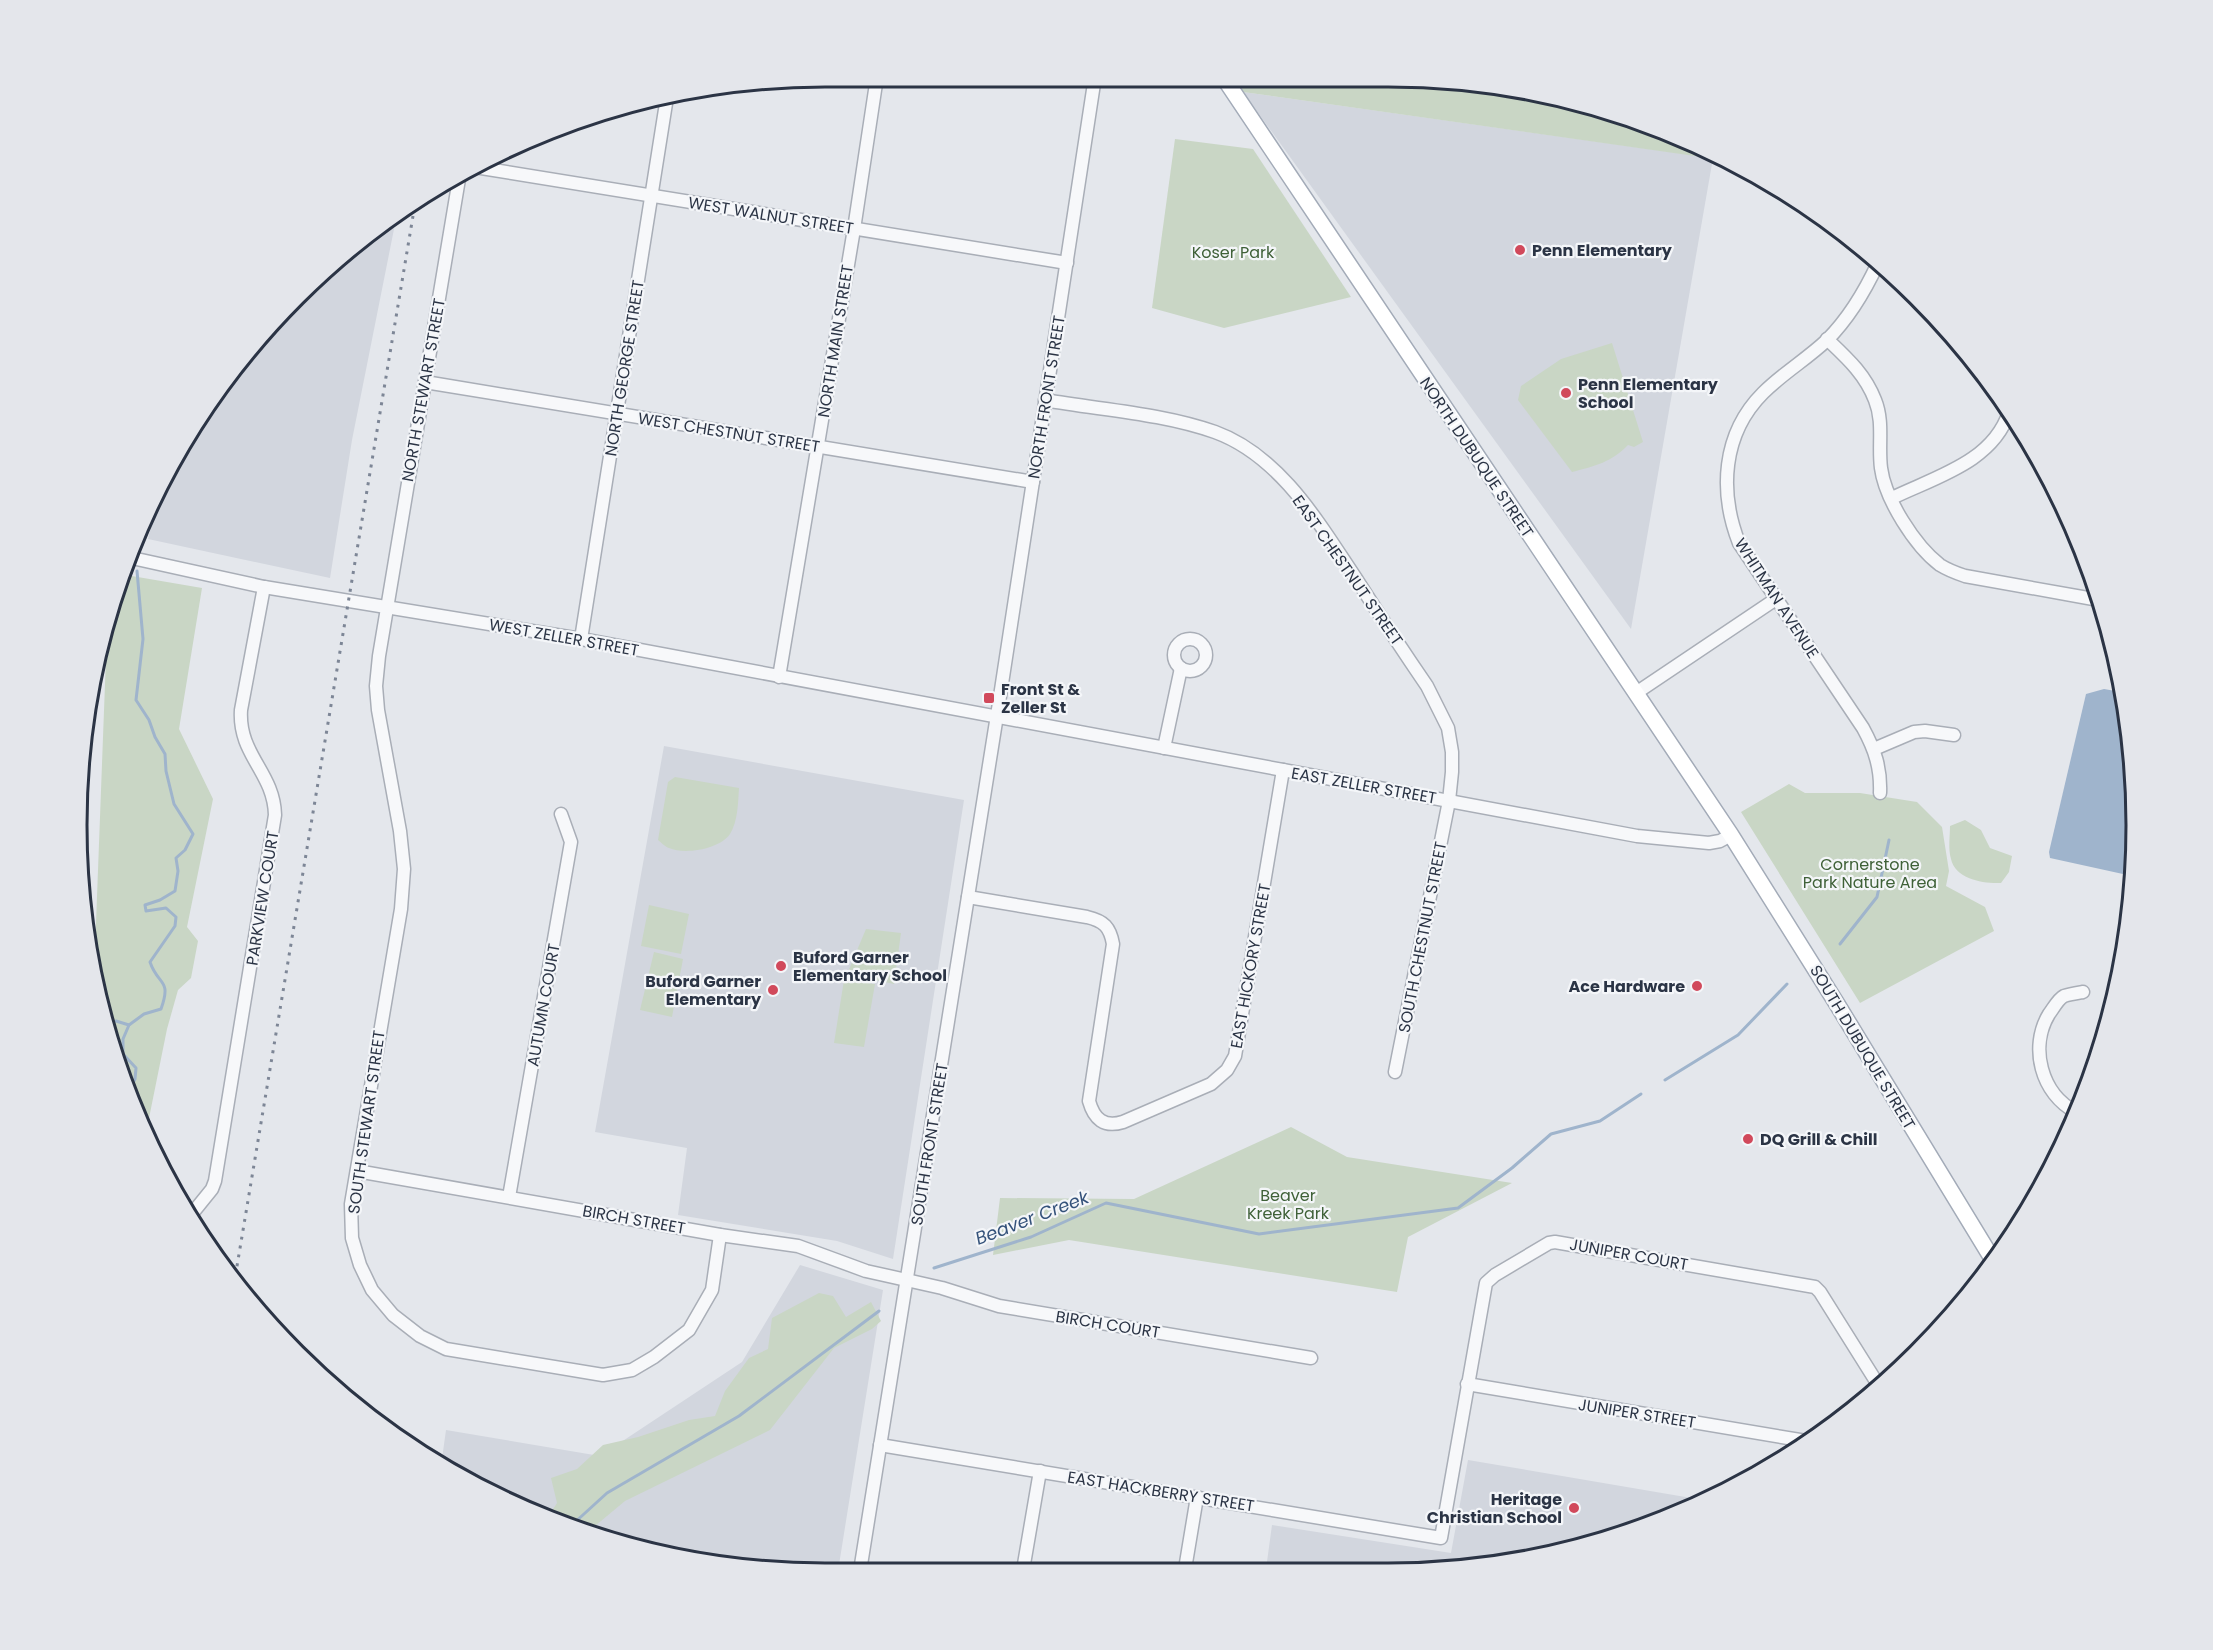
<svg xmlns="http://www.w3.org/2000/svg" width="2213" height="1650" font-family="Poppins,sans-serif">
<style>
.built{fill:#d2d6de}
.green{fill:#c9d6c5}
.water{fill:#9fb4cc}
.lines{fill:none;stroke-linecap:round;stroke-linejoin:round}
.stream{stroke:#9fb4cc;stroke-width:3}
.minor-casing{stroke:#a9aeb7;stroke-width:15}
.major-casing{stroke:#a3abb8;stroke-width:18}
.minor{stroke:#f7f8fa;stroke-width:12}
.major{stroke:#fff;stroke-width:15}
.rail{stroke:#7d8696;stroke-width:3;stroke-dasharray:3 6;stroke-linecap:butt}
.poi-dot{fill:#d1495b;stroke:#f4f6f9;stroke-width:2}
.labels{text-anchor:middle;stroke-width:4.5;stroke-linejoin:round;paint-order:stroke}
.street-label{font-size:16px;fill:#2b3445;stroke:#f4f6f9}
.poi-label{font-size:16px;font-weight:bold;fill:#2b3445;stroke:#f4f6f9;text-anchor:start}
.park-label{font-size:16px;fill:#3f6138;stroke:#f4f6f9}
.water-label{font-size:18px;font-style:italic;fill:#34527a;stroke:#f4f6f9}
.rim{fill:none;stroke:#2b3445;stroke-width:3}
</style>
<rect width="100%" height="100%" fill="#e4e7ec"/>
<!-- built -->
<g class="built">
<path d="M1243 92 1713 158 1631 629Z"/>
<path d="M396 219 352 440 330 578 148 539 161 482 203 409 295 296Z"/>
<path d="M664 746 964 800 893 1259 837 1241 678 1215 687 1148 595 1132Z"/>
<path d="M800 1265 883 1290 838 1571 776 1572 631 1548 451 1473 441 1466 446 1430 600 1456 742 1362Z"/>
<path d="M1468 1460 1703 1500 1674 1517 1486 1567 1266 1569 1272 1525 1451 1553Z"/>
</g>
<!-- green -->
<g class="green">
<path d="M1233 78H1437L1581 102 1675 134 1723 160 1243 92Z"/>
<path d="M1175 139 1253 149 1351 297 1224 328 1152 308Z"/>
<path d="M1612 343 1643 442 1634 447 1628 445C1612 462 1595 466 1572 472L1518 400 1521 386 1561 359Z"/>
<path d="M126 575 202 588 179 729 213 799 187 927 198 941 191 978 178 990 167 1029 146 1133 133 1111 102 1018 90 948 95 950 107 631Z"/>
<path d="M675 777 739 788C738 803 738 821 730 834 720 849 685 855 669 848 665 847 661 842 658 840L668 782Z"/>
<path d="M1789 784 1805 793H1860L1917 802 1942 827 1949 871 1946 886 1985 907 1994 931 1860 1003 1741 812Z"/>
<path d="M1965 820 1981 830 1990 848 2012 856 2009 872 2001 883C1984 884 1955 879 1951 859 1948 849 1950 836 1950 826Z"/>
<path d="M649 905 689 914 681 954 641 946Z"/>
<path d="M866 929 901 933 894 984 847 974Z"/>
<path d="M654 952 683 959 672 1017 640 1010Z"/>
<path d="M844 980 875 984 864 1047 834 1043Z"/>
<path d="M1291 1127 1347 1157 1512 1183 1408 1237 1397 1292 1069 1240 993 1255 1000 1198 1134 1199Z"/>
<path d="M819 1293 833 1296 846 1317 871 1302 881 1321 872 1329 834 1348 770 1430 625 1501 589 1531 550 1514 557 1503 551 1478 577 1469 603 1445 638 1437 689 1420 715 1416 725 1391 749 1358 768 1349 772 1318Z"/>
</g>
<!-- water -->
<path class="water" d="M2104 689 2121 692 2135 776 2132 876 2050 858 2049 852 2086 694Z"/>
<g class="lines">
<!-- stream -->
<g class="stream">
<path d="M142 545 154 494"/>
<path d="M1840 944 1877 897 1889 840"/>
<path d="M116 1021 129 1025"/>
<path d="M1665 1080 1738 1035 1787 984"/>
<path d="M127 1094 135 1079 136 1068 123 1054V1039L129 1025 144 1014 161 1009C172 978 158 986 150 962L175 926 176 917 166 908 146 911 145 905 160 900 175 891 178 871 176 858 185 850 193 834 174 804 166 771 165 754 155 737 149 720 136 700 143 639 137 571"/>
<path d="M934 1268 1031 1237 1106 1203 1259 1234 1458 1208 1512 1168 1551 1134 1600 1121 1641 1094"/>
<path d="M573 1524 607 1493 739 1416 879 1311"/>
</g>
<defs>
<g id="minor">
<path d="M475 167 1067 263"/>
<path d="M460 173 379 656 376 686 378 710 400 831 404 869 401 909 351 1204 352 1238 360 1265 372 1290 393 1315 420 1336 446 1349 603 1375 632 1370 654 1357 689 1330 712 1290 720 1235"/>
<path d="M1878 263C1865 291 1849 318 1827 340 1807 359 1783 373 1763 393 1722 434 1719 492 1739 543L1863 728C1875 750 1881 768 1880 793"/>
<path d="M1827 339C1847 358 1865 374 1875 400 1884 422 1878 445 1881 468 1885 499 1915 546 1940 565 1948 570 1956 573 1965 576L2099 600"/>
<path d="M425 382 1033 482"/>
<path d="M1045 400C1101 410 1161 413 1215 432 1281 456 1320 525 1357 580 1380 616 1403 651 1427 686L1448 728 1452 752V772L1449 801 1395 1072"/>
<path d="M1892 498C1935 477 1993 462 2009 412"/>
<path d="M132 558 264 587 581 639 1637 836 1709 843 1720 841 1731 835"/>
<circle cx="1190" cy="655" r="16"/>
<path d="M581 639 667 97"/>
<path d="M779 677 854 229 877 77"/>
<path d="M1636 693 1776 599"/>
<path d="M1164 748 1181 668"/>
<path d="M1874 749 1914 732 1925 731 1954 735"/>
<path d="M968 897 1087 917C1104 921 1110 927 1113 944L1089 1101C1094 1119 1104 1128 1123 1122L1211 1084 1227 1070 1235 1056 1283 770"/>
<path d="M2076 1112C2041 1094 2029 1047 2049 1014 2053 1009 2058 999 2064 996 2070 994 2077 993 2083 992"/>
<path d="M357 1171 720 1235 798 1246 866 1271 942 1288 999 1306 1311 1358"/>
<path d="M509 1197 571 842 561 814"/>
<path d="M195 1210 212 1189 215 1181 275 815C274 772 238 755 241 710L264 587"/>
<path d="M1467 1384 1806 1441"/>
<path d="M880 1445 1441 1538 1486 1283 1495 1275 1549 1243 1555 1242 1815 1287 1820 1292 1879 1386"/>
<path d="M1185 1569 1197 1497"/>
<path d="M1023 1570 1040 1471"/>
<path d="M860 1571 999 703 1095 77"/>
</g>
<path id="major" d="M1224 78 1731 835 1837 1004 1993 1260"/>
</defs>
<!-- minor casing -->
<use href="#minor" class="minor-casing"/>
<!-- major casing -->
<use href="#major" class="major-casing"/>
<!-- minor -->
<use href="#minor" class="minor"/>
<!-- major -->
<use href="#major" class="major"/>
<!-- rail -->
<path class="rail" d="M234 1284 415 204"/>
</g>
<!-- markers -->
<g class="poi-dot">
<circle cx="1520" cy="250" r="6"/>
<circle cx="1566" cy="393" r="6"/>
<rect x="983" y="692" width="12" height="12" rx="3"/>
<circle cx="781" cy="966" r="6"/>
<circle cx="1697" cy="986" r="6"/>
<circle cx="773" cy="990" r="6"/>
<circle cx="1748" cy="1139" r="6"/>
<circle cx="1574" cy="1508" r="6"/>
</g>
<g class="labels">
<!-- street labels -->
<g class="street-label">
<text transform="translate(771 215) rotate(9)" y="6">WEST WALNUT STREET</text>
<text transform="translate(835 341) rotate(-81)" y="6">NORTH MAIN STREET</text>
<text transform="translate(624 368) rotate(-81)" y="6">NORTH GEORGE STREET</text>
<text transform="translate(423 390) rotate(-80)" y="6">NORTH STEWART STREET</text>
<text transform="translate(1046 397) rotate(-81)" y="6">NORTH FRONT STREET</text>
<text transform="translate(729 432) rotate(9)" y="6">WEST CHESTNUT STREET</text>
<text transform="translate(1477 457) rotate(56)" y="6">NORTH DUBUQUE STREET</text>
<text transform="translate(1348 570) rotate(55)" y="6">EAST CHESTNUT STREET</text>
<text transform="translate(1777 598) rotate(57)" y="6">WHITMAN AVENUE</text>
<text transform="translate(564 637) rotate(10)" y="6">WEST ZELLER STREET</text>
<text transform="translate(1364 785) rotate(10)" y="6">EAST ZELLER STREET</text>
<text transform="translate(262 898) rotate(-81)" y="6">PARKVIEW COURT</text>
<text transform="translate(1422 937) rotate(-79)" y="6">SOUTH CHESTNUT STREET</text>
<text transform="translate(1250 966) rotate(-80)" y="6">EAST HICKORY STREET</text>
<text transform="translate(543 1005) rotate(-80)" y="6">AUTUMN COURT</text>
<text transform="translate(1863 1047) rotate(59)" y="6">SOUTH DUBUQUE STREET</text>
<text transform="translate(366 1122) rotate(-82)" y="6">SOUTH STEWART STREET</text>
<text transform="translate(929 1144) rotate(-81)" y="6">SOUTH FRONT STREET</text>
<text transform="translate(634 1219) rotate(10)" y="6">BIRCH STREET</text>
<text transform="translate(1629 1254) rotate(10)" y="6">JUNIPER COURT</text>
<text transform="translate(1108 1324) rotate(9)" y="6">BIRCH COURT</text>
<text transform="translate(1637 1413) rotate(9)" y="6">JUNIPER STREET</text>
<text transform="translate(1161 1491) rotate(9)" y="6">EAST HACKBERRY STREET</text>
</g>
<!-- poi labels -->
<g class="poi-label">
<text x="1532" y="256">Penn Elementary</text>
<text x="1578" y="390">Penn Elementary<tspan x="1578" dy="18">School</tspan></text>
<text x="1001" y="695">Front St &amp;<tspan x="1001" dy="18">Zeller St</tspan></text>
<text x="793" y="963">Buford Garner<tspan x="793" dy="18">Elementary School</tspan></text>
<text x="761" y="987" text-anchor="end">Buford Garner<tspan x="761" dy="18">Elementary</tspan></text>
<text x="1685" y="992" text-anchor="end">Ace Hardware</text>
<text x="1760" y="1145">DQ Grill &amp; Chill</text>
<text x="1562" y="1505" text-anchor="end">Heritage<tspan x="1562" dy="18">Christian School</tspan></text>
</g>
<!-- park labels -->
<g class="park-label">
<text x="1233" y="258">Koser Park</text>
<text x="1870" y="870">Cornerstone<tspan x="1870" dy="18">Park Nature Area</tspan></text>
<text x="1288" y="1201">Beaver<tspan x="1288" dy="18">Kreek Park</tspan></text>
</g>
<!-- water labels -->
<g class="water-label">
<text transform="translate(1032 1218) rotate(-21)" y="6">Beaver Creek</text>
</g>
</g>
<!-- crop -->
<path d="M0 0H2213V1650H0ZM825 87H1388A738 738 0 0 1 2126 825V825A738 738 0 0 1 1388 1563H825A738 738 0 0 1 87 825V825A738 738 0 0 1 825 87Z" fill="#e4e6eb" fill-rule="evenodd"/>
<path class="rim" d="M825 87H1388A738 738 0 0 1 2126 825V825A738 738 0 0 1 1388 1563H825A738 738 0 0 1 87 825V825A738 738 0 0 1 825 87Z"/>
</svg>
